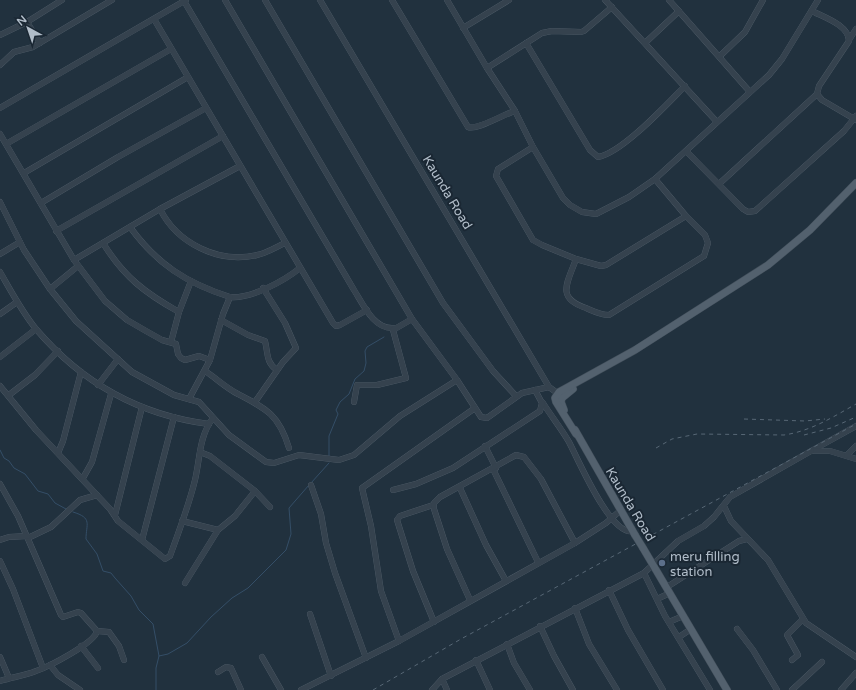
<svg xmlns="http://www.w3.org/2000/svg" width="856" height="690" font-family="'Varela Round',sans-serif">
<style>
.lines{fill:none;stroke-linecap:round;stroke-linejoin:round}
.stream{stroke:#344e67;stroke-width:1}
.minor-casing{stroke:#53606c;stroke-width:6}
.major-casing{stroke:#414e5a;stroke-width:8}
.minor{stroke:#35424e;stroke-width:5.5}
.major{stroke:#53616e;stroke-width:7}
.rail{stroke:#576775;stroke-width:1;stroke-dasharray:4 4;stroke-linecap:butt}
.major-bridge-casing{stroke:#414e5a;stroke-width:8;stroke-linecap:butt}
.major-bridge{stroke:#53616e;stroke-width:7}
.service-dot{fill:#5c6f8a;stroke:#1a2733;stroke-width:1.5}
.labels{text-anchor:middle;stroke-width:4;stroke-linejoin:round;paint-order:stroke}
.street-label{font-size:13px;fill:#b1bdc9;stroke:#1a2733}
.poi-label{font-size:13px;fill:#b1bdc9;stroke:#1a2733;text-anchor:start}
</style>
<rect width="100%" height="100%" fill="#21313e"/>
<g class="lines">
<!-- stream -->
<g class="stream">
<path d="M0 450 4 458 9 461 14 468 25 474 38 491 48 494 55 503 66 509"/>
<path d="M329 456V436L338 414 336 410 340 402 349 394 355 379 364 371 366 363 365 351 367 347 384 337"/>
<path d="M311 483 329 463"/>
<path d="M73 512C93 518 86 524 86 539L97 554 103 571 111 573 115 578 131 596 139 610 153 624 159 656 156 668V690"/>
<path d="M159 656 168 654 187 643 211 617 232 598 248 588 286 550 291 534 289 508 309 485"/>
</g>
<defs>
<g id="minor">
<path d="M225 0 412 319 457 380 481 417 487 418 522 393 549 387"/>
<path d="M265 0 443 303 493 371 516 396"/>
<path d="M320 0 549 387 560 395"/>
<path d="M392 0 468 127C476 131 504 114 515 111"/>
<path d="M447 0 487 68 515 111 533 147 563 198 570 205 582 212 596 214 629 197 655 179 769 75 782 59 818 0"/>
<path d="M605 0 717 122"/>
<path d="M669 0 750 92"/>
<path d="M184 1 354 290C363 304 374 330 394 328"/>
<path d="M812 11C823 17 849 25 849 41L819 86 817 94 822 100 856 120"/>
<path d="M154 19 333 323 336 326 340 325 367 310"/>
<path d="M27 22 40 43"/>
<path d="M463 28 509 0"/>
<path d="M0 35 27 22 62 0"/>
<path d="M849 40 856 29"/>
<path d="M526 43 590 150 598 157C622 153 667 104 685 86"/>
<path d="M645 43 679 11"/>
<path d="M720 56 745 32 763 0"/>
<path d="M0 65 14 52 33 47 112 0"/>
<path d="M487 68 542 33 552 31 581 32 584 31 612 7"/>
<path d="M0 108 186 0"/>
<path d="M0 134 74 260 105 301 127 320 146 331 162 340 176 344 178 354 181 358 185 360 199 356 210 360"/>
<path d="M6 144 171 49"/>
<path d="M533 147 498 169 496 176 533 240 542 245 576 259 601 266 606 265 686 216"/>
<path d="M687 152 743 209 748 212 755 211 844 131 856 116"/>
<path d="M24 173 188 77"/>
<path d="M719 184 817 94"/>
<path d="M0 202 24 250 50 289 76 321 132 372 174 395 199 402 229 435 266 462 274 463 299 455 339 460 354 455 400 416 457 380"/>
<path d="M41 203 118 157 206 108"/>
<path d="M160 209C177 243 218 264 257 255 267 253 276 247 285 243"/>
<path d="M130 227C157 264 186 283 230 297 251 299 284 281 300 268"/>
<path d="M56 231 223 136"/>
<path d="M103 243C124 277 145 293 179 312"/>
<path d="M0 254 20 242"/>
<path d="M576 259C568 282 555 298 586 308 593 311 601 315 609 315L704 256 708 243 705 235 686 216 655 179"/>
<path d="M74 260 160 209 240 166"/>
<path d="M0 272C11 291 22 312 36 329 82 383 138 415 209 424"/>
<path d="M50 289 78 266"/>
<path d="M0 314 17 302"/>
<path d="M221 320 248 335 265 341C268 353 266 363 277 370"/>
<path d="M171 342 179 312 191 281"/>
<path d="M0 357 36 329"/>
<path d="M205 371C216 378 226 388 238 394 267 409 279 415 289 448"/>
<path d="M98 385 118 359"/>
<path d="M0 386 36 430 110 509 118 521 165 559 170 556C179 531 189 505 195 480 200 459 199 436 213 418"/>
<path d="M9 395 35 375 58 351"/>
<path d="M189 399 210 360 223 314 230 297"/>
<path d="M255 402 283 362 296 348 285 323 263 288"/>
<path d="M354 402 357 385H377L406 378 393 330 412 319"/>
<path d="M543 403C551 416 561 428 569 442 578 459 611 537 633 531"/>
<path d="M485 446 496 468"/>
<path d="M811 451 856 426"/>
<path d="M814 451H830L856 459"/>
<path d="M58 453 63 441 81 372"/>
<path d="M847 455 856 446"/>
<path d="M493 469 538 562"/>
<path d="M83 478 92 462 111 394"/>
<path d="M0 484 18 516 61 615 63 617 78 612 81 613 97 631C95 643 48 667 36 671 24 676 12 677 0 681"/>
<path d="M311 485 321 514 326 543 335 573 366 658"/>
<path d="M460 488 486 545 506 581"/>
<path d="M393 490 416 484 453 468 540 411 542 403 535 390"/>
<path d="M255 491 270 507"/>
<path d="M433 505 400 516 397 520 413 571 434 622"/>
<path d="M724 506 731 521 768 560 806 623 856 657"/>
<path d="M115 515 142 407"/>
<path d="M182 521 218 530"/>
<path d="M28 538 51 527 80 500 97 495"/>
<path d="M0 540 9 537 27 536"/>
<path d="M142 540 174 417"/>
<path d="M0 561 13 589 43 668"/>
<path d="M644 573 665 616 710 690"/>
<path d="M185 583 218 530 235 516 255 491 210 456 200 452"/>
<path d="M667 587 739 541 747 539"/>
<path d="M609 590 628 630 663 690"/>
<path d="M657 599 670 593"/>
<path d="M470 600 447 549 434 509V503L440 497 516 455 524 457 541 479 575 543"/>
<path d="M575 608 589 644 617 690"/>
<path d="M310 614 331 676"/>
<path d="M669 622 683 616"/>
<path d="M540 626 554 656 573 690"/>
<path d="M737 629 753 650 777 690"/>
<path d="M97 631 109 632 119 646 124 660"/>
<path d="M679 637 691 629"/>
<path d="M399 641 381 591 371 526 362 488 475 408"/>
<path d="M507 644 514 663 530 690"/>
<path d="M81 646 98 668"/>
<path d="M0 657 9 678"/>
<path d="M262 657 281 690"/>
<path d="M476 660 490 690"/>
<path d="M792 660 798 655 787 635 803 619"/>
<path d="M50 665 58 675 80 690"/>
<path d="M218 672 226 667 231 668 241 690"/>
<path d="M442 679 447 690"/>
<path d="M301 690 399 641 575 543 606 523 621 510"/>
<path d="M432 690 442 679 644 573 678 541 704 526 714 517 730 497 811 451"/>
<path d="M792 690 822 662"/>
<path d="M841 690 856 673"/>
</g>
<g id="major">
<path d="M564 410 561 402 562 398 573 389"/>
<path d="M575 430 635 535"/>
<path d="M576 434 556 402 555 398 559 392 635 350 768 265 810 230 856 183"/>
<path d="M643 548 727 690"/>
</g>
</defs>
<!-- minor casing -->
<use href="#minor" class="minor-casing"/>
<!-- major casing -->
<use href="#major" class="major-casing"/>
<!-- minor -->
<use href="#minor" class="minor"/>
<!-- major -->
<use href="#major" class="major"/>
<!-- rail -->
<g class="rail">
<path d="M744 419 805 421 825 419"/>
<path d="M804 435 831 428 856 417"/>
<path d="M656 448 672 439 697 434 784 435C811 431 833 417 856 404"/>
<path d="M373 690 461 639 856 424"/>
</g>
<defs>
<path id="major-bridge" d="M635 535 643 548"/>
</defs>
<!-- major-bridge casing -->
<use href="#major-bridge" class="major-bridge-casing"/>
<!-- major-bridge -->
<use href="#major-bridge" class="major-bridge"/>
</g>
<!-- markers -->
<circle class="service-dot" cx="662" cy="563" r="4"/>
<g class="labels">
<!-- street labels -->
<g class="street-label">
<text transform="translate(448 192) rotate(59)" y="5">Kaunda Road</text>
<text transform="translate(631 504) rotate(59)" y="5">Kaunda Road</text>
</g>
<!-- poi labels -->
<g class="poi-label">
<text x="670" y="561">meru filling<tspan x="670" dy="15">station</tspan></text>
</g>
</g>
<!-- north arrow -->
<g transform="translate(28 28) rotate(320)" stroke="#1a2733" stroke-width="3" paint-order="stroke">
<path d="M0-3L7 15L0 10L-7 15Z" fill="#b1bdc9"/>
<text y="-6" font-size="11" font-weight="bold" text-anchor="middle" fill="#b1bdc9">N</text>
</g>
</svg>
